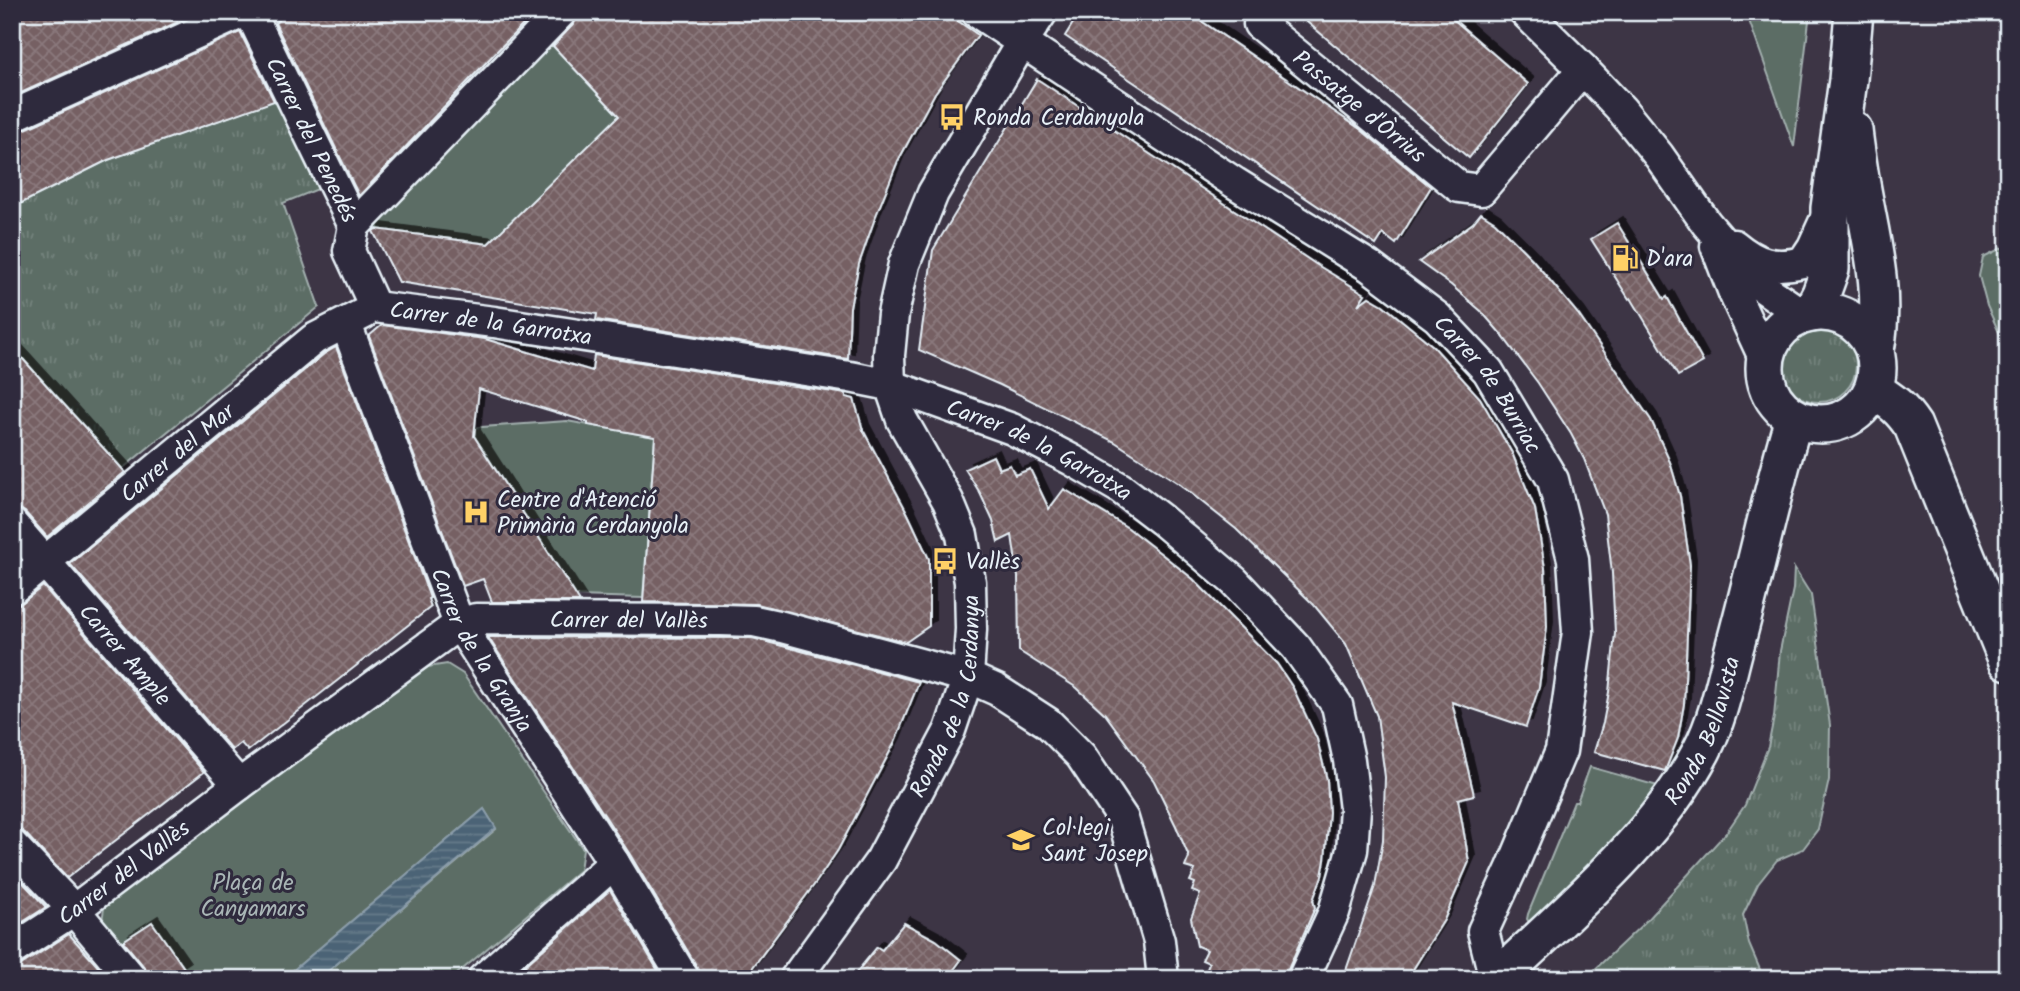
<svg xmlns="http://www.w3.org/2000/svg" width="2020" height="991" font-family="Kalam,sans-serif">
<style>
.grass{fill:url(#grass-tufts);stroke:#a2afae;stroke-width:2}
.park{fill:#5c6d65;stroke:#a2afae;stroke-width:2}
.water{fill:url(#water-rules);stroke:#8a9caa;stroke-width:2}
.building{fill:url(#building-cross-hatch);stroke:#e8f1f8;stroke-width:2;filter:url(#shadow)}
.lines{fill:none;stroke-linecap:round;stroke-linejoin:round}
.minor-casing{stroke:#e8f1f8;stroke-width:35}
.tertiary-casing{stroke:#e8f1f8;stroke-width:42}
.minor{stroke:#2f2a3d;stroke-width:30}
.tertiary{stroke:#2f2a3d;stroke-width:37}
.labels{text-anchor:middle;stroke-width:6;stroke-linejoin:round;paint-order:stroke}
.street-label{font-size:23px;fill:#e8f1f8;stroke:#2f2a3d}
.poi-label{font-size:23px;fill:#e8f1f8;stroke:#2f2a3d;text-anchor:start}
.park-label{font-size:23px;fill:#a9b6b6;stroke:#2f2a3d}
</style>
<defs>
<pattern id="grass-tufts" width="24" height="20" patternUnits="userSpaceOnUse" patternTransform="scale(1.75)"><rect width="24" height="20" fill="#5c6d65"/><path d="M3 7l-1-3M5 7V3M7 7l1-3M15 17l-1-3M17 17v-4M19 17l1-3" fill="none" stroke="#73827c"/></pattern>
<pattern id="water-rules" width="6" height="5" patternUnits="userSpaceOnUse" patternTransform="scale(1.75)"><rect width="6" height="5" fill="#4c6476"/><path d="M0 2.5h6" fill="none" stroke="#667b8a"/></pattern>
<pattern id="building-cross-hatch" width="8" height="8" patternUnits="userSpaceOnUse" patternTransform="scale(1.75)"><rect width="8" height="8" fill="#766164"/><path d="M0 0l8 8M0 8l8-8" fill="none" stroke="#8a787b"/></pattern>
<filter id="shadow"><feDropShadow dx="6" dy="-6" stdDeviation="0" flood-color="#0009"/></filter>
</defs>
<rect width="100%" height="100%" fill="#3d3545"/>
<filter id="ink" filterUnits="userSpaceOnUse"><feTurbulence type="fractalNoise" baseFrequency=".0143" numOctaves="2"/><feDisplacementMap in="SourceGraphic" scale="14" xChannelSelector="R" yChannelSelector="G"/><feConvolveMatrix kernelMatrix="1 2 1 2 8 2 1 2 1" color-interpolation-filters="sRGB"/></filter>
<g filter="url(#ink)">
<!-- grass -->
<g class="grass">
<path d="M276 100 318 189 283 203 319 307 122 469 12 347V208L108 160Z"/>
<circle cx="1819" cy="365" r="37"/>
<path d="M1794 568 1811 595 1830 725 1829 780 1818 829 1803 849 1777 860 1758 884 1743 915 1749 944 1764 979H1593L1589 975 1644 923 1726 833 1745 805 1768 747 1774 717 1780 651 1793 589Z"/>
</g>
<!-- park -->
<g class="park">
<path d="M1746 12H1810L1794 147Z"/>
<path d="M551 44 620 117 488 244 372 229Z"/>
<path d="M2008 245V352L1987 306 1979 276 1983 257Z"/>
<path d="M567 421 655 437 643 598 576 596 468 428Z"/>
<path d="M447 664 463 674 583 849 580 870 451 979H319L496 829 484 809 283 979H150L102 921 105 902 428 667Z"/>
<path d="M1590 767 1658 786 1604 852 1530 924 1527 919 1528 914 1574 802H1577Z"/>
</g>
<!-- water -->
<path class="water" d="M484 809 496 828 319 979H283Z"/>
<!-- building -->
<g class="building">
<path d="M12 12H200L12 97Z"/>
<path d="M289 12H536L495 53 359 196 275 23Z"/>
<path d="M578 12H945L978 35 935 93 898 161 875 218 859 264 850 307 848 359 596 320 597 314 399 282 373 231 376 229 488 244 619 116 553 46 574 24Z"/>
<path d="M1080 12H1188L1360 129 1431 187 1396 244 1383 234 1376 245 1065 36Z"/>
<path d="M1295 12H1445L1528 84 1469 158Z"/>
<path d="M240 32 274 101 108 160 12 208V133L19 132Z"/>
<path d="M1037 79 1317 265 1365 294 1358 305 1369 297 1383 305 1433 346 1480 398 1512 453 1535 509 1545 568 1547 627 1539 687 1526 727 1452 702 1474 795 1458 799 1469 862 1444 920 1407 979H1343L1375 886 1383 840 1385 777 1377 716 1346 644 1314 605 1236 529 1178 483 1115 442 1000 385 919 350 933 250Z"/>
<path d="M1481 213 1495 222 1532 259 1578 314 1651 420 1670 462 1680 496 1690 565 1684 704 1678 738 1665 771 1594 752 1603 723 1609 692 1615 633 1612 573 1605 514 1584 459 1571 434 1538 383 1501 334 1481 311 1451 285 1419 262 1473 223Z"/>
<path d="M1617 223 1664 299 1667 297 1703 362 1678 376 1631 298 1629 299 1591 239Z"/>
<path d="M382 325 485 339 592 371 594 355 846 394V397L854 399 863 430 908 514 929 559V626L906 642 757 604 643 602 655 437 588 425V422L479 389 474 436 580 602H492L483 579 463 586 369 336Z"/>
<path d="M12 347 125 472 47 537 25 512 18 508 12 507Z"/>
<path d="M336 347 430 598 428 599 431 607 248 751 241 743 232 750 70 564 324 354Z"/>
<path d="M993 456 999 469 1010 465 1015 475 1030 469 1049 509 1064 489 1128 528 1164 556 1193 579 1277 664 1293 688 1317 739 1327 780 1329 812 1325 860 1322 876 1313 900 1315 908 1287 972 1286 979H1204L1209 963 1202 960 1207 950 1197 946 1191 918 1200 894 1192 891 1195 883 1190 881 1195 870 1185 867 1189 857 1176 826 1154 781 1105 714 1077 688 1019 651 1018 577 1012 535 998 542 993 521 980 493 965 469Z"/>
<path d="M43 586 204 772 67 878 25 833 18 828H12V606L23 602Z"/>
<path d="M488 637 752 638 919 682 894 744 838 850 817 881 744 979H701L699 970 629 853Z"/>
<path d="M12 871 46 907 12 929Z"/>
<path d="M610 890 663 979H510Z"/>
<path d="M152 922 184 968 167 979H149L145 968 123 941Z"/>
<path d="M904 923 936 940 961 960 947 979H851L877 947 882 950Z"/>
<path d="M69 934 109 979H12V967L21 965Z"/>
</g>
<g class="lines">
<defs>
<g id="minor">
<path id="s1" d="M250 12 354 226 349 251 375 307"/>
<path id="s2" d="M977 12 1235 183 1369 266 1437 317 1488 371 1553 480 1573 559 1578 632 1561 751 1512 868 1483 931 1495 979"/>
<path d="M1525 12 1583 69 1621 109 1659 156 1706 223 1758 284 1803 315"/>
<path id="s3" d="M1259 24 1459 187 1481 190 1583 69"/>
<path d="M12 116 243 12"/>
<path d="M354 226 561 12"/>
<path d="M1734 245C1757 264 1773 269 1803 262L1813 247 1828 214"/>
<path d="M1716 246 1734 293 1765 360"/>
<path id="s4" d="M375 307 494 322 850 377 890 385 1012 429 1072 460 1120 488 1162 520 1234 581 1296 647 1337 705 1349 760 1355 809 1352 850 1334 912 1303 979"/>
<path id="s5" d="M346 324 459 624 614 863 684 979"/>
<path id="s6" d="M12 524 239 785"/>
<path id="s7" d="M12 589 314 339 363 314"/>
<path d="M12 845 74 910 132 979"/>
<path id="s8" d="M12 950 74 910 239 785 459 624 476 619 721 620 754 621 782 627 968 677 997 690 1048 723 1081 756 1123 819 1159 941 1163 979"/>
<path d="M483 979 614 863"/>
<path id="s9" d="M795 979 881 860 950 730 968 677 971 629 970 582 962 535 948 501 902 420 890 385 889 355 893 314 904 264 933 193 1022 42 1042 12"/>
</g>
<g id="tertiary">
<path d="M1853 130C1855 148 1858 166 1861 184 1871 241 1886 292 1875 350"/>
<circle cx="1821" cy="368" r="56"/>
<path d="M1811 313 1821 294 1830 269V208L1848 80 1854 12"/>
<path d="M1873 390C1892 401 1901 408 1913 426L2008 661"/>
<path id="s10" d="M1497 979C1567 912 1657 837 1702 750 1718 719 1725 683 1734 649 1755 573 1771 494 1794 418"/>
</g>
</defs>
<!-- minor casing -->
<use href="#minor" class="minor-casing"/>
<!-- tertiary casing -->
<use href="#tertiary" class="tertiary-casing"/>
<!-- minor -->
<use href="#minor" class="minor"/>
<!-- tertiary -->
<use href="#tertiary" class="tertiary"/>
</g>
</g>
<!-- icons -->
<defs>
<symbol id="bus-bare" viewBox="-9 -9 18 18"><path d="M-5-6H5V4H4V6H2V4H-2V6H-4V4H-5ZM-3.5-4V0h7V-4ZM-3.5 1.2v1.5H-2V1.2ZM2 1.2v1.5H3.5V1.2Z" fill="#ffd166" stroke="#2f2a3d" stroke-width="2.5" paint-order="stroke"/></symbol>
<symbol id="fuel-bare" viewBox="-9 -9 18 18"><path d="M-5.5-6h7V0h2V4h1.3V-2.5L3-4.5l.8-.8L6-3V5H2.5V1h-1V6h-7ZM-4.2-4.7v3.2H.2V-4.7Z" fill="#ffd166" stroke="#2f2a3d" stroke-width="2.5" paint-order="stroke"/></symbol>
<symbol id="hospital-bare" viewBox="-9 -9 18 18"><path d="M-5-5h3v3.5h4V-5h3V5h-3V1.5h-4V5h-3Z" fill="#ffd166" stroke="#2f2a3d" stroke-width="2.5" paint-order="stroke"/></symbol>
<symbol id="school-bare" viewBox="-9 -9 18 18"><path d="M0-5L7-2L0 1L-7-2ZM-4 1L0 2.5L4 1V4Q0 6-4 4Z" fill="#ffd166" stroke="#2f2a3d" stroke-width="2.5" paint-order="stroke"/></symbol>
</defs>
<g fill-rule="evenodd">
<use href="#bus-bare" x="933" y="98" width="38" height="38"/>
<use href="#fuel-bare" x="1606" y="239" width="38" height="38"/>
<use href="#hospital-bare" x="457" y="493" width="38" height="38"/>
<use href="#bus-bare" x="926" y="542" width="38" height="38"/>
<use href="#school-bare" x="1002" y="821" width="38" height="38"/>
</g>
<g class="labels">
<!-- street labels -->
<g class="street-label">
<text dy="8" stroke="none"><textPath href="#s3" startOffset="130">Passatge d'Òrrius</textPath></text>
<text dy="8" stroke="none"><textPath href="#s1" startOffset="142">Carrer del Penedés</textPath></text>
<text dy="8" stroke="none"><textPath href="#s4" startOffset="117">Carrer de la Garrotxa</textPath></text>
<text dy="8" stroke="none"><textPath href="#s2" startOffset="637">Carrer de Burriac</textPath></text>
<text dy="8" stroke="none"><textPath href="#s4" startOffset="684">Carrer de la Garrotxa</textPath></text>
<text dy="8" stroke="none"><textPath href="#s7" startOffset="214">Carrer del Mar</textPath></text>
<text dy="8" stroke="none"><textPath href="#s8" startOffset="724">Carrer del Vallès</textPath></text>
<text dy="8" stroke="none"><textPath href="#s5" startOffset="354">Carrer de la Granja</textPath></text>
<text dy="8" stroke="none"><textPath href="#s6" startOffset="173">Carrer Ample</textPath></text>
<text dy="8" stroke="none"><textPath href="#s9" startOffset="326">Ronda de la Cerdanya</textPath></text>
<text dy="8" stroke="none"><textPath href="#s10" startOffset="327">Ronda Bellavista</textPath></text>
<text dy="8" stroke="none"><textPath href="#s8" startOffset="136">Carrer del Vallès</textPath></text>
</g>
<!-- poi labels -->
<g class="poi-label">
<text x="973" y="125">Ronda Cerdanyola</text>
<text x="1646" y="266">D'ara</text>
<text x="497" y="507">Centre d'Atenció<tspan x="497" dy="26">Primària Cerdanyola</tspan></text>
<text x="966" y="569">Vallès</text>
<text x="1042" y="835">Col·legi<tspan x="1042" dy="26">Sant Josep</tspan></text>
</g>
<!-- park labels -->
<g class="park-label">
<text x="253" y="890">Plaça de<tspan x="253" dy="26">Canyamars</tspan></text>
</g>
</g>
<!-- margin -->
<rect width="2020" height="991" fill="none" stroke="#2f2a3d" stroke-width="42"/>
<rect x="21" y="21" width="1978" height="949" fill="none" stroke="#e8f1f8" stroke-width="2.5" filter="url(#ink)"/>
</svg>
